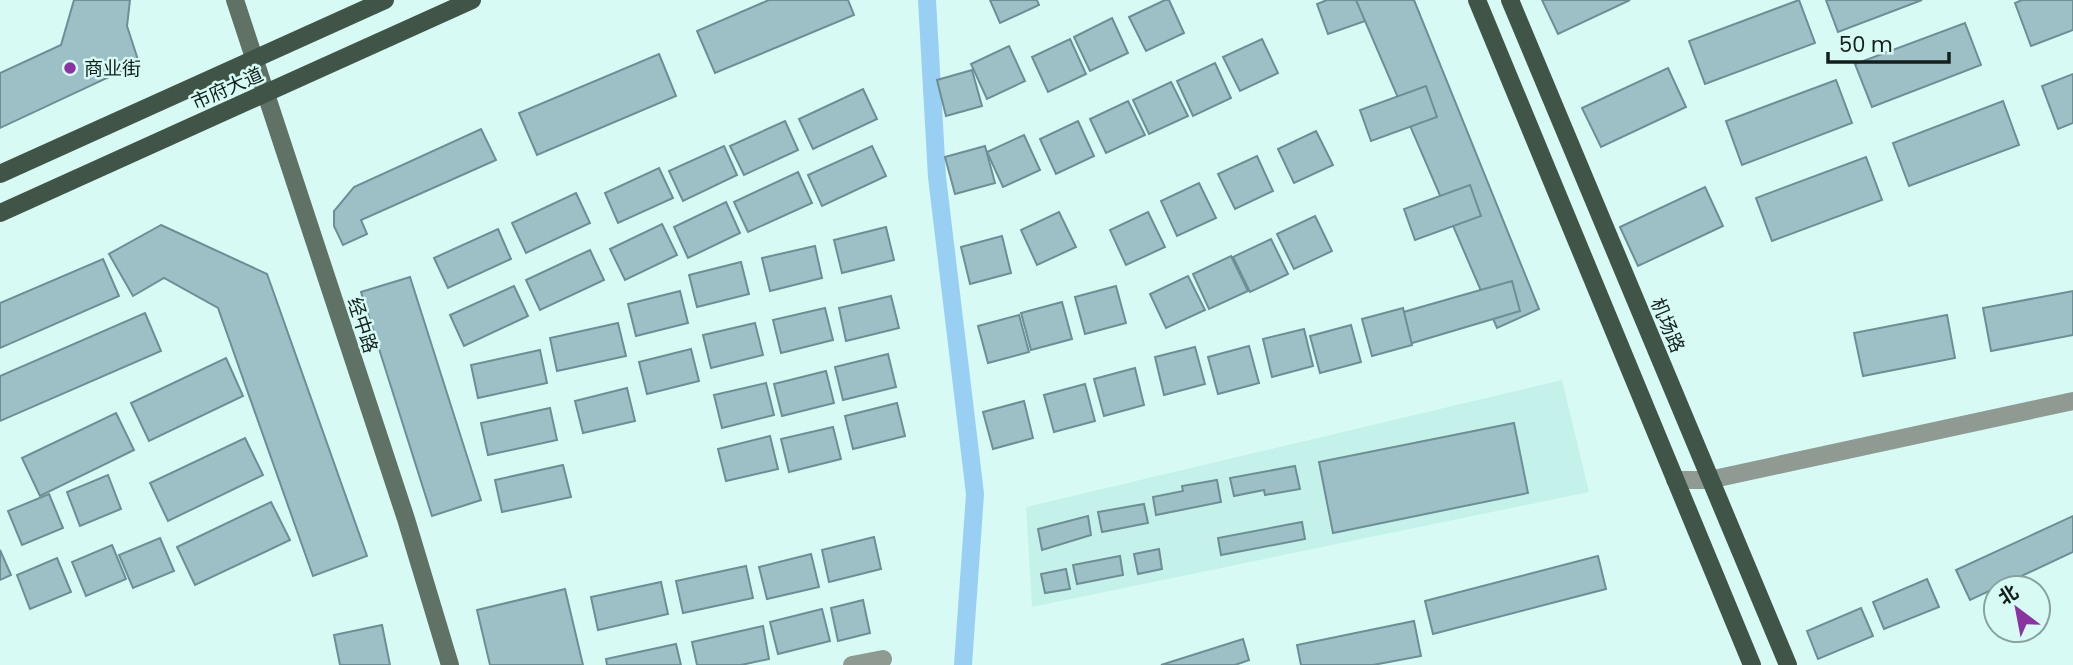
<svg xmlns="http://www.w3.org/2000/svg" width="2073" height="665" font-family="Poppins,'Noto Sans SC',sans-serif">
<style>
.built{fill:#c4f2ea}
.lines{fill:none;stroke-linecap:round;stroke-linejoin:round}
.canal{stroke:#98cff3;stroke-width:18}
.building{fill:#9dc0c7;stroke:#6d8e95;stroke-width:2}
.minor{stroke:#8f9a93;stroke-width:18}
.tertiary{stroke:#8f9a93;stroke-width:18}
.secondary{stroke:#607166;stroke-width:18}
.primary{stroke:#405447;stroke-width:18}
.poi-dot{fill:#8b34a1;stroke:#d7fbf4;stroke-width:2.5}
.labels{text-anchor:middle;stroke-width:5;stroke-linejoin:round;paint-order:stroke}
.poi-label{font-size:19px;fill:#121f1d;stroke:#d7fbf4;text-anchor:start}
.street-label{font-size:19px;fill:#121f1d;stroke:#d7fbf4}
</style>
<rect width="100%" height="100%" fill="#d7fbf4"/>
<!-- built -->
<path class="built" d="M1562 380 1589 492 1032 607 1026 507Z"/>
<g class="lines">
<!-- canal -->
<path class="canal" d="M927 0 937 177 975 494 963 665"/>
</g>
<!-- building -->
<g class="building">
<path d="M74 0H130L127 26 139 63 0 128V73L61 45Z"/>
<path d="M769 0H848L854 15 715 73 697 31Z"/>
<path d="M990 0H1037L1039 5 1000 23Z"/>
<path d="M1165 0H1169L1184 33 1146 51 1129 17Z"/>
<path d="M1327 0H1390L1394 11 1328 34 1317 4Z"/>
<path d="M1356 0H1414L1539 309 1497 328Z"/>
<path d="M1542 0H1630L1558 34Z"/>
<path d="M1799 0 1815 43 1705 84 1689 41Z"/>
<path d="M1826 0H1922L1838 32Z"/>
<path d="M2022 0H2073V30L2031 46 2015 3Z"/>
<path d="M1112 18 1128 53 1090 71 1074 37Z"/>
<path d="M1965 23 1981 65 1872 107 1855 64Z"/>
<path d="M1070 39 1086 74 1048 92 1032 57Z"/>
<path d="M1262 39 1278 73 1240 91 1223 57Z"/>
<path d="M1009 46 1025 81 987 99 971 64Z"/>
<path d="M659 54 676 96 537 155 519 113Z"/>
<path d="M1215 63 1231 98 1193 116 1177 81Z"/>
<path d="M1668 68 1686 107 1601 147 1582 108Z"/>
<path d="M972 70 982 106 946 116 937 80Z"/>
<path d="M2073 74V123L2058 129 2042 86Z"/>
<path d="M1836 80 1852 123 1742 165 1726 121Z"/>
<path d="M1171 82 1188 116 1149 134 1133 100Z"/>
<path d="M1426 86 1437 117 1371 141 1360 110Z"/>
<path d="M863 89 877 119 813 149 799 119Z"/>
<path d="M1128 101 1145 135 1106 153 1090 119Z"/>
<path d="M2003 101 2019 145 1909 186 1893 143Z"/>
<path d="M785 121 798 150 744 175 730 146Z"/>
<path d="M1078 121 1094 156 1056 174 1040 139Z"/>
<path d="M481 129 496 160 361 220 367 234 343 245 334 226V211L354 187Z"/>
<path d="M1316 131 1333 165 1294 183 1278 149Z"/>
<path d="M1024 135 1040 170 1003 187 987 152Z"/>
<path d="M724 146 737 175 683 201 669 171Z"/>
<path d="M872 146 886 176 822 206 808 175Z"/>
<path d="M985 146 995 183 955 194 945 157Z"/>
<path d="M1257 156 1273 191 1235 209 1218 174Z"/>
<path d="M1866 157 1882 200 1772 241 1756 198Z"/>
<path d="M659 168 673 198 618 223 605 193Z"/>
<path d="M798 172 812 203 748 232 734 202Z"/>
<path d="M1199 183 1216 218 1177 236 1161 201Z"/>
<path d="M1470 185 1481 216 1415 240 1404 209Z"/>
<path d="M1705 187 1723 226 1638 266 1620 227Z"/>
<path d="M576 193 590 223 526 253 512 223Z"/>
<path d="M726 202 740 233 688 258 674 227Z"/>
<path d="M1059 212 1076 247 1037 265 1021 230Z"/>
<path d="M1148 212 1165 247 1126 265 1110 230Z"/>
<path d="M1315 216 1332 251 1294 269 1277 234Z"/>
<path d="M662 224 677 255 625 280 610 249Z"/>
<path d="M161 225 267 274 367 556 313 576 218 308 164 278 133 296 109 254Z"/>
<path d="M886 227 894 260 842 273 834 240Z"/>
<path d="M498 229 511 259 448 288 434 258Z"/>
<path d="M1002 236 1011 273 970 284 961 247Z"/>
<path d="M1271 239 1288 274 1250 292 1233 257Z"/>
<path d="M815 246 822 278 770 291 762 258Z"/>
<path d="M590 250 604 280 540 310 526 280Z"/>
<path d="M1231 256 1248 291 1209 309 1193 274Z"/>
<path d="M103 259 119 296 0 348V303Z"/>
<path d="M741 262 749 294 697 307 689 275Z"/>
<path d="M1188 276 1205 310 1166 328 1150 294Z"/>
<path d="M410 277 481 500 432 516 361 292Z"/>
<path d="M1512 281 1520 311 1409 344 1400 313Z"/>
<path d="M514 286 528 316 464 346 450 315Z"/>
<path d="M1116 286 1126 323 1085 334 1075 297Z"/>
<path d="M680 291 688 323 636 336 628 304Z"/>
<path d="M2073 291V335L1991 351 1983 308Z"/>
<path d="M891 296 899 328 846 341 839 308Z"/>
<path d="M1062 302 1072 339 1031 350 1021 313Z"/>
<path d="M825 308 833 340 781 353 773 320Z"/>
<path d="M1403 308 1412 345 1372 356 1362 319Z"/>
<path d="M145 313 161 351 0 421V376Z"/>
<path d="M1019 315 1029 352 988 363 978 326Z"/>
<path d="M1947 315 1955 358 1863 376 1854 333Z"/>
<path d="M618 323 626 356 557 371 550 338Z"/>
<path d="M755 323 763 355 711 368 703 335Z"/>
<path d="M1351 325 1361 362 1320 373 1310 336Z"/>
<path d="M1304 329 1313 366 1272 377 1263 339Z"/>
<path d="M1249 346 1259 383 1218 394 1208 357Z"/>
<path d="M1195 347 1205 384 1164 395 1155 357Z"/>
<path d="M691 349 699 381 647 394 639 362Z"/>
<path d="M540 350 547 383 478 398 471 365Z"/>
<path d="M888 354 896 387 843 400 835 367Z"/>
<path d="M226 358 243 396 149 441 131 403Z"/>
<path d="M1135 368 1144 405 1104 416 1094 379Z"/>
<path d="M826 371 834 403 782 416 774 384Z"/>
<path d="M766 383 774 415 722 428 714 395Z"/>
<path d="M1085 384 1095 421 1054 432 1044 395Z"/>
<path d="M627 388 635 421 583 433 575 401Z"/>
<path d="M1024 401 1033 438 993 449 983 412Z"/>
<path d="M897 403 905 436 853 449 845 416Z"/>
<path d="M550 408 557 440 488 455 481 423Z"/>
<path d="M116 413 134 450 40 496 22 458Z"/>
<path d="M1514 423 1528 493 1333 533 1319 462Z"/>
<path d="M833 427 841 459 789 472 781 439Z"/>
<path d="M770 436 778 469 726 481 718 449Z"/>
<path d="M245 438 263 475 168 521 150 483Z"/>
<path d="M563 465 571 497 502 512 495 480Z"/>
<path d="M1295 466 1300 489 1265 495 1264 490 1234 496 1230 478Z"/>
<path d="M108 475 121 509 80 526 67 492Z"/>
<path d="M1217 480 1221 502 1156 515 1153 497 1183 491 1182 486Z"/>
<path d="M49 494 63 528 22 545 8 511Z"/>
<path d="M271 502 290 540 195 585 177 547Z"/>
<path d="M1144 504 1148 523 1102 532 1098 512Z"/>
<path d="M1088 516 1091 535 1042 550 1038 529Z"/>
<path d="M2073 516V552L1970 600 1956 570Z"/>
<path d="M1302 522 1305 539 1221 555 1218 538Z"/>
<path d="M874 537 881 569 829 582 822 550Z"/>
<path d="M160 538 174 571 133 588 119 555Z"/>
<path d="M112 545 126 579 86 596 72 562Z"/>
<path d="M1159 549 1162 569 1138 574 1134 554Z"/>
<path d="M0 550 11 575 0 580Z"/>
<path d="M811 554 819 587 767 599 759 567Z"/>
<path d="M1120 556 1123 575 1077 584 1073 565Z"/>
<path d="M1598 556 1606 589 1433 634 1425 601Z"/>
<path d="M57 558 71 592 30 609 17 575Z"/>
<path d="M746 566 753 598 683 613 676 581Z"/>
<path d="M1066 569 1070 589 1045 593 1041 574Z"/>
<path d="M1927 579 1939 607 1884 629 1873 602Z"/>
<path d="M661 582 668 614 598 630 591 597Z"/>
<path d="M565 589 583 665H490L477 610Z"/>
<path d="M863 600 870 633 838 641 831 608Z"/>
<path d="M1861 608 1873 636 1818 659 1807 631Z"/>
<path d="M822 609 830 641 778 654 770 622Z"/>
<path d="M1414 621 1421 656 1373 665H1301L1297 645Z"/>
<path d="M382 625 390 665H340L334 635Z"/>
<path d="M763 626 769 659 741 665H697L692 642Z"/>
<path d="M1243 639 1249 660 1235 665H1161Z"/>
<path d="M676 644 681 665H607L606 659Z"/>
</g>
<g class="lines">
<!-- minor -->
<path class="minor" d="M1675 480H1709L2073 401"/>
<!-- tertiary -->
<path class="tertiary" d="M852 665 883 659"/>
<!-- secondary -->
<path class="secondary" d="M235 0 406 519 450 665"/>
<!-- primary -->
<g class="primary">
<path d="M1477 0 1752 665"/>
<path d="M1510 0 1788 665"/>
<path d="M0 174 385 0"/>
<path d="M0 213 472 0"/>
</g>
</g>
<!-- markers -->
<circle class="poi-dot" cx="70" cy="68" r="7"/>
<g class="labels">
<!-- poi labels -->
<g class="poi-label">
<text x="84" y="75">商业街</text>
</g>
<!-- street labels -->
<g class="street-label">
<text transform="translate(227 88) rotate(-24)" y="7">市府大道</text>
<text transform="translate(363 325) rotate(72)" y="7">经中路</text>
<text transform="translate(1668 325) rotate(67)" y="7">机场路</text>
</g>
</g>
<!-- north arrow -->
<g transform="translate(2017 609) rotate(328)"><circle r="33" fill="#d7fbf4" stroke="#88a39e" stroke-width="2"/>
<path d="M0-5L12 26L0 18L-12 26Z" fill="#8b34a1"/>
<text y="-10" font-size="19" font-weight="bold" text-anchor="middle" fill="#121f1d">北</text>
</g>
<!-- scale -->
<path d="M1828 52v10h121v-10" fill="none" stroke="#121f1d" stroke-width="3.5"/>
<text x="1839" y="52" font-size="21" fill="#121f1d" stroke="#d7fbf4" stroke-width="5" paint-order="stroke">50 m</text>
</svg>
